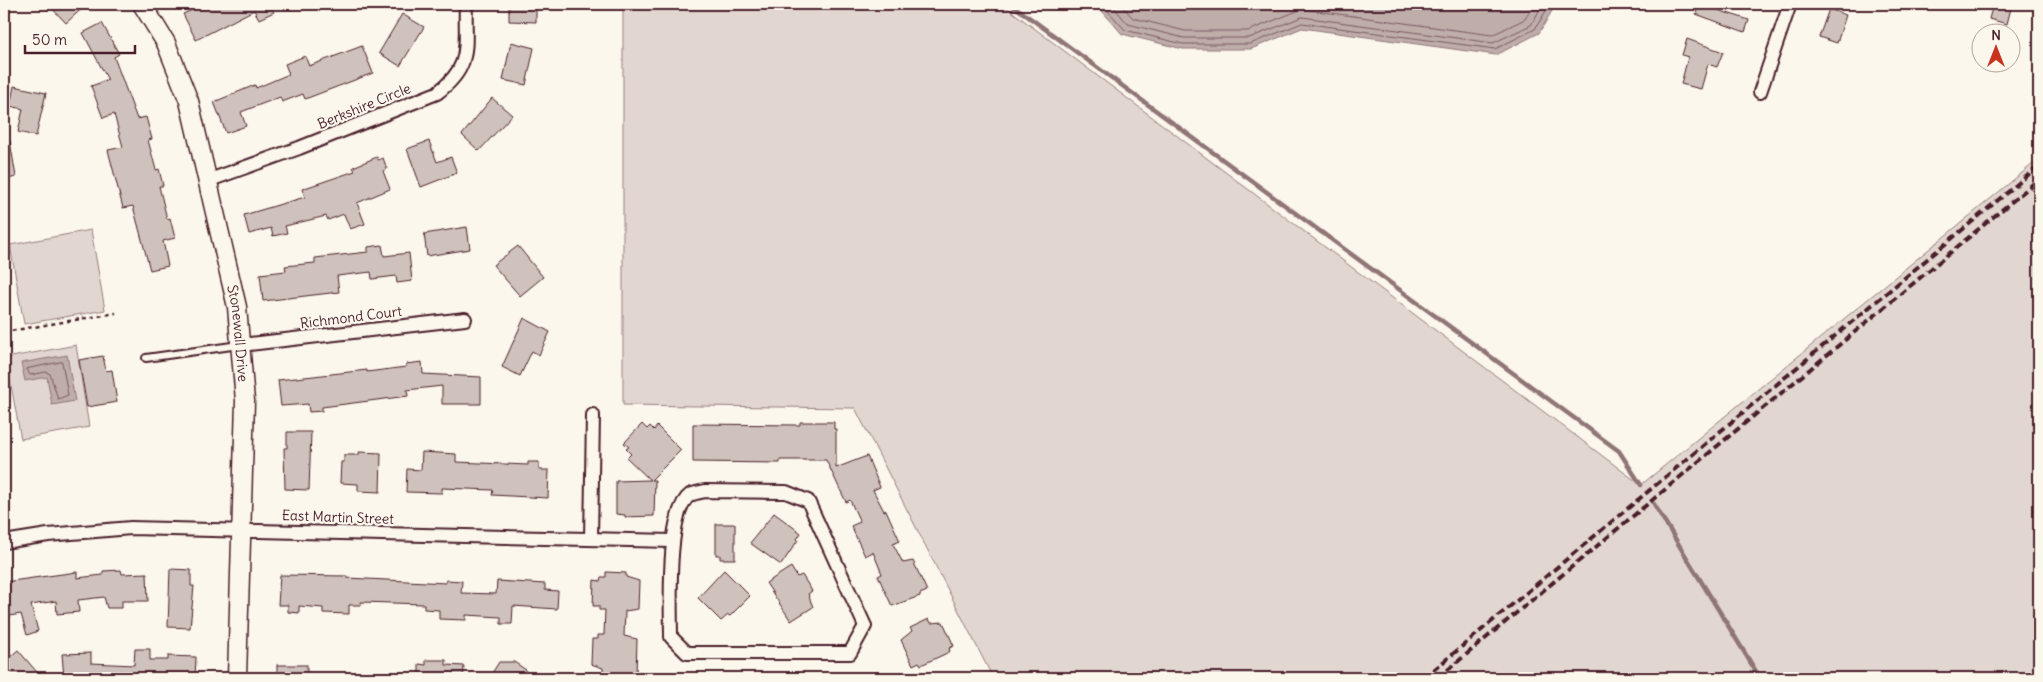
<svg xmlns="http://www.w3.org/2000/svg" width="2043" height="682" font-family="Delius,sans-serif">
<style>
.green{fill:#e2d7d0;stroke:#967b7e}
.water{fill:#bfadaa;stroke:#907477}
.lines{fill:none;stroke-linecap:round;stroke-linejoin:round}
.shore{stroke:#79585e;stroke-width:1}
.stream{stroke:#907477;stroke-width:4.5}
.building{fill:#cfc2bc;stroke:#4a1f2b}
.lane-casing{stroke:#4a1f2b;stroke-width:10}
.street-casing{stroke:#4a1f2b;stroke-width:16}
.secondary-casing{stroke:#4a1f2b;stroke-width:21}
.path{stroke:#4a1f2b;stroke-width:2.5;stroke-dasharray:4 4;stroke-linecap:butt}
.lane{stroke:#fbf7ec;stroke-width:6}
.street{stroke:#fbf7ec;stroke-width:12}
.secondary{stroke:#fbf7ec;stroke-width:18}
.rail{stroke:#4a1f2b;stroke-width:4;stroke-dasharray:8 4;stroke-linecap:butt}
.labels{text-anchor:middle;stroke-width:4.5;stroke-linejoin:round;paint-order:stroke}
.street-label{font-size:14px;fill:#4a1f2b;stroke:#fbf7ec}
</style>
<rect width="100%" height="100%" fill="#fbf7ec"/>
<filter id="ink" filterUnits="userSpaceOnUse"><feTurbulence type="fractalNoise" baseFrequency=".02" numOctaves="2"/><feDisplacementMap in="SourceGraphic" scale="10" xChannelSelector="R" yChannelSelector="G"/><feConvolveMatrix kernelMatrix="1 2 1 2 8 2 1 2 1" color-interpolation-filters="sRGB"/></filter>
<g filter="url(#ink)">
<!-- green -->
<g class="green">
<path d="M623 4H1002L1641 485 2039 159V678H993L855 408 623 405Z"/>
<path d="M91 230 105 310 24 324 10 245Z"/>
<path d="M76 345 89 427 21 439 6 358Z"/>
</g>
<!-- water -->
<g class="water">
<path d="M1096 4H1556L1539 33 1496 55 1302 28 1251 49H1183L1122 34Z"/>
<path d="M67 355 75 401 52 405 47 377 25 381 21 363Z"/>
</g>
<g class="lines">
<!-- shore -->
<g class="shore">
<path d="M1102 4 1125 30 1183 44H1250L1302 23 1495 49 1535 29 1550 4"/>
<path d="M1111 4 1128 24 1184 38H1249L1302 17 1493 43 1531 25 1543 4"/>
<path d="M1120 4 1133 18 1185 31H1248L1302 9 1492 35 1525 19 1534 4"/>
<path d="M62 362 68 395 58 399 50 374 46 372 30 375 27 369Z"/>
</g>
<!-- stream -->
<g class="stream">
<path d="M1011 4 1619 451 1641 485"/>
<path d="M1654 504 1760 678"/>
</g>
</g>
<!-- building -->
<g class="building">
<path d="M48 4H87L66 23Z"/>
<path d="M206 4H268L274 12 259 19 254 10 196 40 183 14Z"/>
<path d="M509 4 536 5V22L509 21Z"/>
<path d="M1699 4 1749 20 1745 32 1696 14Z"/>
<path d="M1993 4H2012L2007 24 1989 19Z"/>
<path d="M1829 9 1846 15 1837 43 1819 37Z"/>
<path d="M402 14 424 27 400 66 379 53Z"/>
<path d="M102 23 119 54 114 57 137 119 146 117 152 139 148 140 156 170 159 169 163 186H159L167 219 170 218 175 238 163 241 168 266 150 270 133 206 123 208 108 150 123 147 114 114 103 118 91 86 108 80 83 33Z"/>
<path d="M1687 39 1723 52 1717 67 1708 64 1701 89 1681 84 1688 57 1682 55Z"/>
<path d="M511 42 534 48 526 85 503 80Z"/>
<path d="M362 46 373 73 305 99 303 94 282 102 280 97 241 112 246 126 226 133 214 102 255 85 256 88 289 74 285 64 305 56 309 66Z"/>
<path d="M14 86 46 93 36 136 18 132 23 109 10 106Z"/>
<path d="M492 98 512 115 479 151 462 135Z"/>
<path d="M4 141H10L16 177 4 180Z"/>
<path d="M429 141 437 162 451 157 457 173 421 187 407 149Z"/>
<path d="M377 157 378 160 383 158 387 169 383 171 390 189 357 203 365 224 350 229 344 214 328 220 326 216 285 226 287 233 273 236 271 228 249 234 244 215 305 197 302 189 355 171 353 167Z"/>
<path d="M467 227 470 249 427 256 424 234Z"/>
<path d="M382 245 384 256 409 253 412 281 397 283 396 276 372 279 371 272 337 276 339 292 263 301 260 274 286 271 285 266 315 263V258L368 252V247Z"/>
<path d="M518 246 543 277 520 296 493 265Z"/>
<path d="M524 318 550 332 539 355 532 351 520 376 502 367Z"/>
<path d="M103 356 106 371 112 370 117 402 87 407 79 360Z"/>
<path d="M422 362 423 374 481 377V404H442V386L407 390 408 396 322 407V411L309 412 308 404 281 406 278 380 367 370V372L406 367V364Z"/>
<path d="M800 422H834V429H836V468L867 456 880 487 873 490 884 511 886 510 900 541 893 544 903 563 913 561 927 591 920 594V596L892 606 878 576 882 574 873 552 865 556 851 526 860 522 850 500 846 502 826 460H780V463L693 462V424L800 425Z"/>
<path d="M642 424 647 429 650 426 654 430 657 426 681 450 651 480H655L654 516 625 517V515L616 514V481L650 480 627 458 631 454 626 449 629 447 624 443Z"/>
<path d="M287 432H311L309 490 285 489 284 448H287Z"/>
<path d="M359 452 381 453 380 492 358 491V484L340 483 341 462H344V455H359Z"/>
<path d="M422 452 456 454V462L528 465V462H539V470H549L548 498 492 495 493 490 442 488V493L406 492 407 469 421 470Z"/>
<path d="M774 513 801 533 797 539 798 540 781 565 750 543Z"/>
<path d="M716 524H735V559H720V555H716Z"/>
<path d="M791 567 797 577 802 575 812 591 808 594 813 607 791 621 766 583Z"/>
<path d="M170 569 191 570V586H194L190 628 168 627Z"/>
<path d="M121 570 122 574 147 573 148 601H122V608H107L104 597 78 600 79 612 57 614 56 601 31 605 38 631 27 635 21 614 4 617V582L77 572V578L103 575V571Z"/>
<path d="M724 570 750 596 730 616 728 615 721 621 698 598Z"/>
<path d="M606 572 626 573V577L639 581 638 609 625 611 624 636 637 639 636 675 603 674V668L591 664 592 639H598V635H604L605 610H599V606H593L594 580 600 581 601 577H606Z"/>
<path d="M280 575 347 576V578L446 583V580L462 581 461 593 496 594 497 581 545 584V590L558 591 557 609 513 606 512 624H501V617L466 615V620L439 619V610L424 609V604L361 602V605H349V614L323 613V608L299 606V613L288 612V605H278Z"/>
<path d="M929 619 931 623 943 622 954 646 949 648 950 651 945 654 921 665 919 662 913 665 901 640 912 631 910 628Z"/>
<path d="M135 649H150V660H168V656L196 657 195 678H64L62 654 91 653V663L134 665Z"/>
<path d="M18 650 42 678H4V662Z"/>
<path d="M426 660H446V665L464 666 463 678H419V664L426 665Z"/>
<path d="M499 662H514L526 670 522 678H489Z"/>
<rect x="277" y="665" width="30" height="13"/>
</g>
<g class="lines">
<defs>
<path id="lane" d="M146 358 239 345"/>
<g id="street">
<path d="M1760 92 1790 4"/>
<path d="M207 181 299 148 437 93C474 65 464 46 466 4"/>
<path d="M241 345 465 319"/>
<path d="M705 491 786 492 808 501 865 626 850 653H687L671 637C671 608 666 512 690 495 694 493 701 492 705 491Z"/>
<path d="M591 539 593 415"/>
<path d="M4 542 48 535 131 528 672 541"/>
</g>
<g id="secondary">
<path id="s1" d="M142 4 166 43 189 101 237 307 245 401 237 678"/>
</g>
</defs>
<!-- lane casing -->
<use href="#lane" class="lane-casing"/>
<!-- street casing -->
<use href="#street" class="street-casing"/>
<!-- secondary casing -->
<use href="#secondary" class="secondary-casing"/>
<!-- path -->
<path class="path" d="M4 332 116 313"/>
<!-- lane -->
<use href="#lane" class="lane"/>
<!-- street -->
<use href="#street" class="street"/>
<!-- secondary -->
<use href="#secondary" class="secondary"/>
<!-- rail -->
<g class="rail">
<path d="M1424 678 2039 166"/>
<path d="M1438 678 2039 179"/>
</g>
</g>
</g>
<g class="labels">
<!-- street labels -->
<g class="street-label">
<text transform="translate(364 106) rotate(-22)" y="5">Berkshire Circle</text>
<text transform="translate(351 317) rotate(-7)" y="5">Richmond Court</text>
<text dy="5" stroke="none"><textPath href="#s1" startOffset="346">Stonewall Drive</textPath></text>
<text transform="translate(338 517) rotate(2)" y="5">East Martin Street</text>
</g>
</g>
<!-- margin -->
<rect width="2043" height="682" fill="none" stroke="#fbf7ec" stroke-width="20"/>
<rect x="10" y="10" width="2023" height="662" fill="none" stroke="#4a1f2b" stroke-width="2" filter="url(#ink)"/>
<!-- north arrow -->
<g transform="translate(1996 48)"><circle r="24" fill="#fbf7ec" stroke="#b4a19f"/>
<path d="M0-4L9 19L0 12L-9 19Z" fill="#c8321e"/>
<text y="-8" font-size="14" font-weight="bold" text-anchor="middle" fill="#4a1f2b">N</text>
</g>
<!-- scale -->
<path d="M25 45v8h110v-8" fill="none" stroke="#4a1f2b" stroke-width="2.5"/>
<text x="32" y="45" font-size="15" fill="#4a1f2b" stroke="#fbf7ec" stroke-width="4" paint-order="stroke">50 m</text>
</svg>
